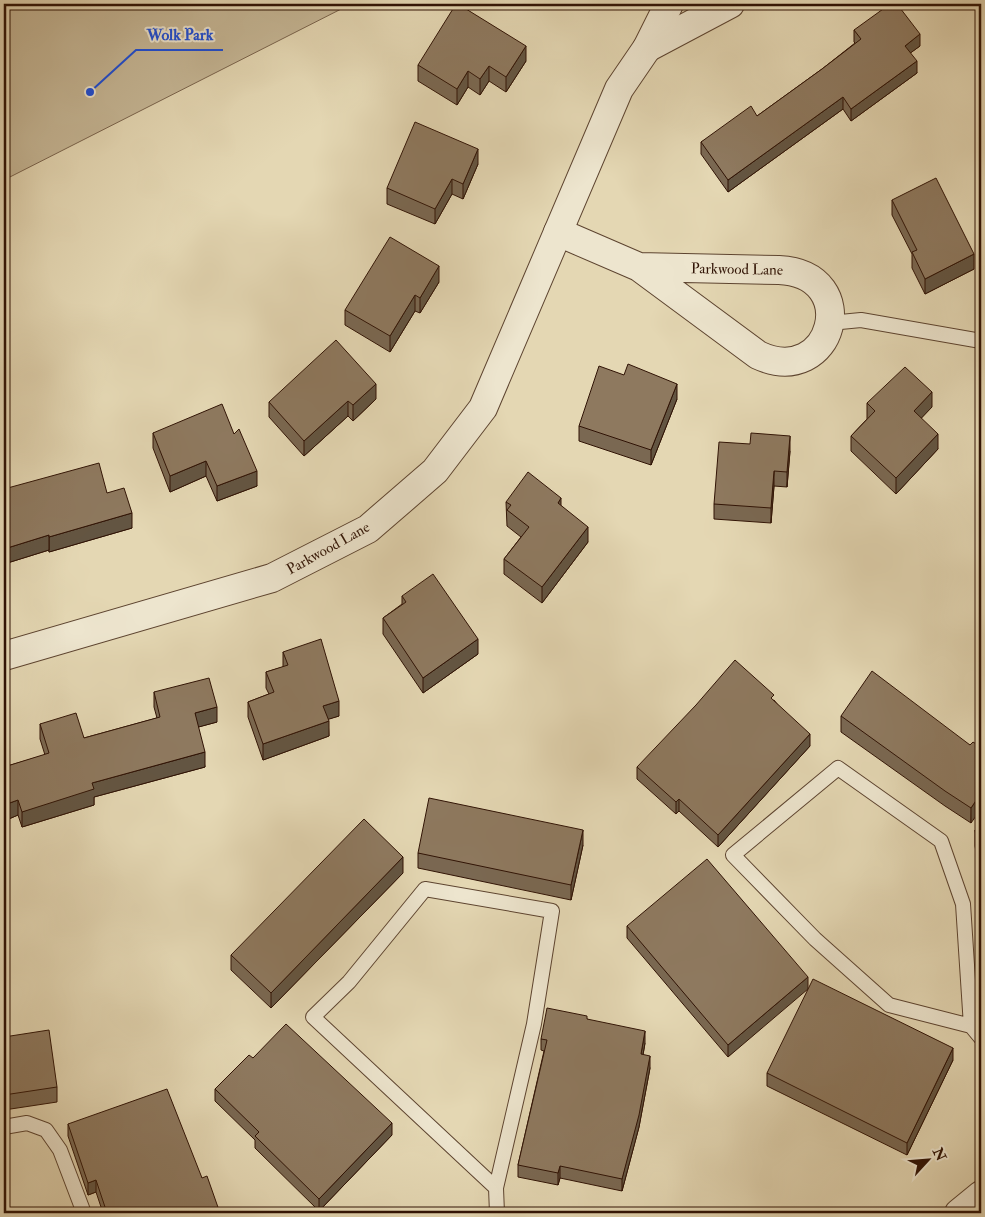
<svg xmlns="http://www.w3.org/2000/svg" width="985" height="1217" font-family="'IM FELL Double Pica',serif">
<style>
.green{fill:#c5b695;stroke:#7a644d}
.lines{fill:none;stroke-linecap:round;stroke-linejoin:round}
.service-casing{stroke:#5d4430;stroke-width:16}
.minor-casing{stroke:#5d4430;stroke-width:30}
.service{stroke:#ede5ce;stroke-width:14}
.minor{stroke:#ede5ce;stroke-width:28}
.wall{fill:#7a6852;stroke:#301305}
.shaded-wall{fill:#635542;stroke:#301305}
.building{fill:#8e795f;stroke:#301305}
.labels{text-anchor:middle;stroke-width:4;stroke-linejoin:round;paint-order:stroke}
.street-label{font-size:15px;fill:#301305;stroke:#ede5ce}
.leader{fill:none;stroke:#1d4ed8;stroke-width:2}
.callout-dot{fill:#1d4ed8;stroke:#ede5ce;stroke-width:2}
.callout-label{font-size:16px;text-anchor:middle;font-weight:bold;fill:#1d4ed8;stroke:#ede5ce;stroke-width:4;stroke-linejoin:round;paint-order:stroke}
</style>
<rect width="100%" height="100%" fill="#e4d7b3"/>
<filter id="stains"><feTurbulence type="fractalNoise" baseFrequency=".004" numOctaves="4"/><feColorMatrix values="0 0 0 0 .2 0 0 0 0 .09 0 0 0 0 .02 0 0 0 .5 -.17"/></filter>
<radialGradient id="worn" r=".72"><stop offset=".6" stop-color="#630" stop-opacity="0"/><stop offset="1" stop-color="#630" stop-opacity=".3"/></radialGradient>
<!-- green -->
<path class="green" d="M4 4H351L4 180Z"/>
<g class="lines">
<defs>
<g id="service">
<path d="M830 323 861 320 981 341"/>
<path d="M971 1026 963 904 941 841 838 768 733 855 815 939 889 1005 971 1026 981 1038"/>
<path d="M4 1127 27 1123 46 1130 60 1150 84 1213"/>
<path d="M496 1188 313 1017 349 982 425 889 552 911 534 1024 496 1188 497 1213"/>
</g>
<g id="minor">
<path d="M647 48 730 4"/>
<path d="M558 232 639 267 758 355C833 390 864 274 779 270L639 267"/>
<path d="M4 656 272 578 368 529 435 471 483 408 619 89 647 48 669 4"/>
<path d="M959 1213 981 1195"/>
</g>
</defs>
<!-- service casing -->
<use href="#service" class="service-casing"/>
<!-- minor casing -->
<use href="#minor" class="minor-casing"/>
<!-- service -->
<use href="#service" class="service"/>
<!-- minor -->
<use href="#minor" class="minor"/>
</g>
<!-- wall -->
<g class="wall">
<path d="M854 30 920 46 910 53 917 73 851 121 843 109 728 192 701 154V142L757 116 822 69 855 43 854 42Z"/>
<path d="M526 61 506 92 489 81 480 95 468 87 457 105 418 81V65Z"/>
<path d="M478 164 463 199 452 194 435 224 387 204V188Z"/>
<path d="M892 200 974 269 925 294 912 268V254L892 215Z"/>
<path d="M439 282 420 313 415 311 390 352 345 325V310Z"/>
<path d="M376 399 353 421 348 416 304 456 269 417V402Z"/>
<path d="M677 399 651 465 579 441V426Z"/>
<path d="M867 403 932 407 921 418 938 449 896 494 851 451V436L867 419Z"/>
<path d="M153 433 234 434 257 486 217 501 206 476 170 492 153 448Z"/>
<path d="M790 451 787 487 774 486 771 523 714 519V504Z"/>
<path d="M4 488V489L107 493 132 528 49 552V550L4 564Z"/>
<path d="M506 502 561 506 588 542 542 603 504 574V559L521 537 507 526Z"/>
<path d="M402 596 478 654 423 693 383 634V618L402 604Z"/>
<path d="M283 652 339 716 328 719 329 736 263 760 248 717V702L269 694 266 688V672L283 667Z"/>
<path d="M154 692 217 722 198 727 205 767 94 797V805L22 827 18 815 4 821V767L45 755 40 739V724L84 738 157 718 154 707Z"/>
<path d="M774 700 810 746 718 847 679 811 676 814 637 779V767Z"/>
<path d="M841 716 970 745 973 742 971 823 945 806 841 732Z"/>
<path d="M975 830H981V881L975 846Z"/>
<path d="M583 845 571 900 418 868V853Z"/>
<path d="M403 873 271 1008 231 970V955Z"/>
<path d="M627 926 808 977 728 1057 627 938Z"/>
<path d="M587 1019 645 1043 643 1055 650 1068 639 1127 622 1191 560 1178 558 1185 518 1177V1165L544 1051 541 1050V1039Z"/>
<path d="M4 1037 57 1087V1102L4 1110Z"/>
<path d="M253 1058 392 1135 319 1211 255 1148V1140L215 1101V1089Z"/>
<path d="M953 1060 907 1155 767 1086V1073Z"/>
<path d="M68 1124 202 1178 220 1213H103L96 1192 88 1195 68 1136Z"/>
</g>
<!-- shaded-wall -->
<g class="shaded-wall">
<path d="M920 34V46L905 57V46Z"/>
<path d="M526 46V61L506 92V77Z"/>
<path d="M917 61V73L851 121V109Z"/>
<path d="M489 66V81L480 95V79Z"/>
<path d="M468 71V87L457 105V89Z"/>
<path d="M843 97V109L728 192V180Z"/>
<path d="M478 149V164L463 199V184Z"/>
<path d="M452 179V194L435 224V209Z"/>
<path d="M974 254V269L925 294V279Z"/>
<path d="M439 266V282L420 313V298Z"/>
<path d="M415 295V311L390 352V336Z"/>
<path d="M376 384V399L353 421V405Z"/>
<path d="M677 384V399L651 465V450Z"/>
<path d="M932 392V407L914 426V411Z"/>
<path d="M348 401V416L304 456V441Z"/>
<path d="M938 434V449L896 494V478Z"/>
<path d="M790 436V451L787 487V472Z"/>
<path d="M206 461V476L170 492V476Z"/>
<path d="M257 471V486L217 501V486Z"/>
<path d="M774 471V486L771 523V508Z"/>
<path d="M561 498V513L558 503Z"/>
<path d="M132 513V528L49 552V537Z"/>
<path d="M588 527V542L542 603V587Z"/>
<path d="M49 535V550L4 564V549Z"/>
<path d="M478 639V654L423 693V678Z"/>
<path d="M339 701V716L323 721V706Z"/>
<path d="M217 707V722L195 728V713Z"/>
<path d="M329 721V736L263 760V744Z"/>
<path d="M810 734V746L718 847V835Z"/>
<path d="M205 752V767L94 797V805L22 827V812L92 783Z"/>
<path d="M981 793V809L971 823V808Z"/>
<path d="M679 799V811L676 814V802Z"/>
<path d="M18 800V815L4 821V805Z"/>
<path d="M583 830V845L571 900V885Z"/>
<path d="M403 857V873L271 1008V993Z"/>
<path d="M808 977V989L728 1057V1045Z"/>
<path d="M645 1031V1043L641 1066V1054Z"/>
<path d="M953 1048V1060L907 1155V1143Z"/>
<path d="M650 1056V1068L639 1127 622 1191V1179Z"/>
<path d="M392 1123V1135L319 1211V1199Z"/>
<path d="M560 1166V1178L558 1185V1173Z"/>
<path d="M96 1180V1192L88 1195V1183Z"/>
</g>
<!-- building -->
<g class="building">
<path d="M456 4H458L526 46 506 77 489 66 480 79 468 71 457 89 418 65Z"/>
<path d="M890 4H897L920 34 905 46 917 61 851 109 843 97 728 180 701 142 751 106 757 116 822 69 861 39 854 30Z"/>
<path d="M415 122 478 149 463 184 452 179 435 209 387 188Z"/>
<path d="M936 178 974 254 925 279 912 252 917 250 892 200Z"/>
<path d="M390 237 439 266 420 298 415 295 390 336 345 310Z"/>
<path d="M336 340 376 384 353 405 348 401 304 441 269 402Z"/>
<path d="M628 364 677 384 651 450 579 426 599 366 624 375Z"/>
<path d="M905 367 932 392 914 411 938 434 896 478 851 436 875 411 867 403Z"/>
<path d="M222 404 234 434 239 429 257 471 217 486 206 461 170 476 153 433Z"/>
<path d="M751 433 790 436 787 472 774 471 771 508 714 504 719 442 750 444Z"/>
<path d="M99 463 107 493 124 488 132 513 49 537V535L4 549V488V489Z"/>
<path d="M528 472 561 498 558 503 588 527 542 587 504 559 529 527 507 510 511 505 506 502Z"/>
<path d="M433 574 478 639 423 678 383 618 406 602 402 596Z"/>
<path d="M321 639 339 701 323 706 329 721 263 744 248 702 274 692 266 672 288 665 283 652Z"/>
<path d="M735 660 774 695 771 698 810 734 718 835 679 799 676 802 637 767 696 705Z"/>
<path d="M872 671 970 745 973 742 981 747V793L971 808 945 791 841 716Z"/>
<path d="M209 678 217 707 195 713 205 752 92 783 94 789 22 812 18 800 4 805V767L49 753 40 724 76 713 84 738 160 717 154 692Z"/>
<path d="M429 798 583 830 571 885 418 853Z"/>
<path d="M364 819 403 857 271 993 231 955Z"/>
<path d="M975 830H981V866Z"/>
<path d="M707 859 808 977 728 1045 627 926Z"/>
<path d="M813 979 953 1048 907 1143 767 1073Z"/>
<path d="M547 1008 587 1016V1019L645 1031 641 1054 650 1056 639 1115 622 1179 560 1166 558 1173 518 1165 547 1040 541 1039Z"/>
<path d="M286 1024 392 1123 319 1199 255 1136 259 1132 215 1089 249 1055 253 1058Z"/>
<path d="M49 1030 57 1087 4 1095V1037Z"/>
<path d="M167 1089 202 1178 207 1176 220 1213H107L96 1180 88 1183 68 1124Z"/>
</g>
<g class="labels">
<!-- street labels -->
<g class="street-label">
<text transform="translate(737 269) rotate(1)" y="5">Parkwood Lane</text>
<text transform="translate(328 548) rotate(-29)" y="5">Parkwood Lane</text>
</g>
</g>
<!-- callouts -->
<path class="leader" d="M90 92L136 50H223"/>
<circle class="callout-dot" cx="90" cy="92" r="5"/>
<g class="callout-label">
<text x="180" y="40">Wolk Park</text>
</g>
<!-- margin -->
<rect width="985" height="1217" fill="none" stroke="#e4d7b3" stroke-width="20"/>
<rect x="5" y="5" width="975" height="1207" fill="none" stroke="#301305" stroke-width="2.5"/>
<rect x="10" y="10" width="965" height="1197" fill="none" stroke="#301305"/>
<!-- north arrow -->
<g transform="translate(928 1160) rotate(64)" stroke="#ede5ce" stroke-width="4" paint-order="stroke">
<path d="M0-4L9 19L0 12L-9 19Z" fill="#301305"/>
<text y="-8" font-size="14" font-weight="bold" text-anchor="middle" fill="#301305">N</text>
</g>
<rect width="100%" height="100%" filter="url(#stains)"/>
<rect width="100%" height="100%" fill="url(#worn)"/>
</svg>
